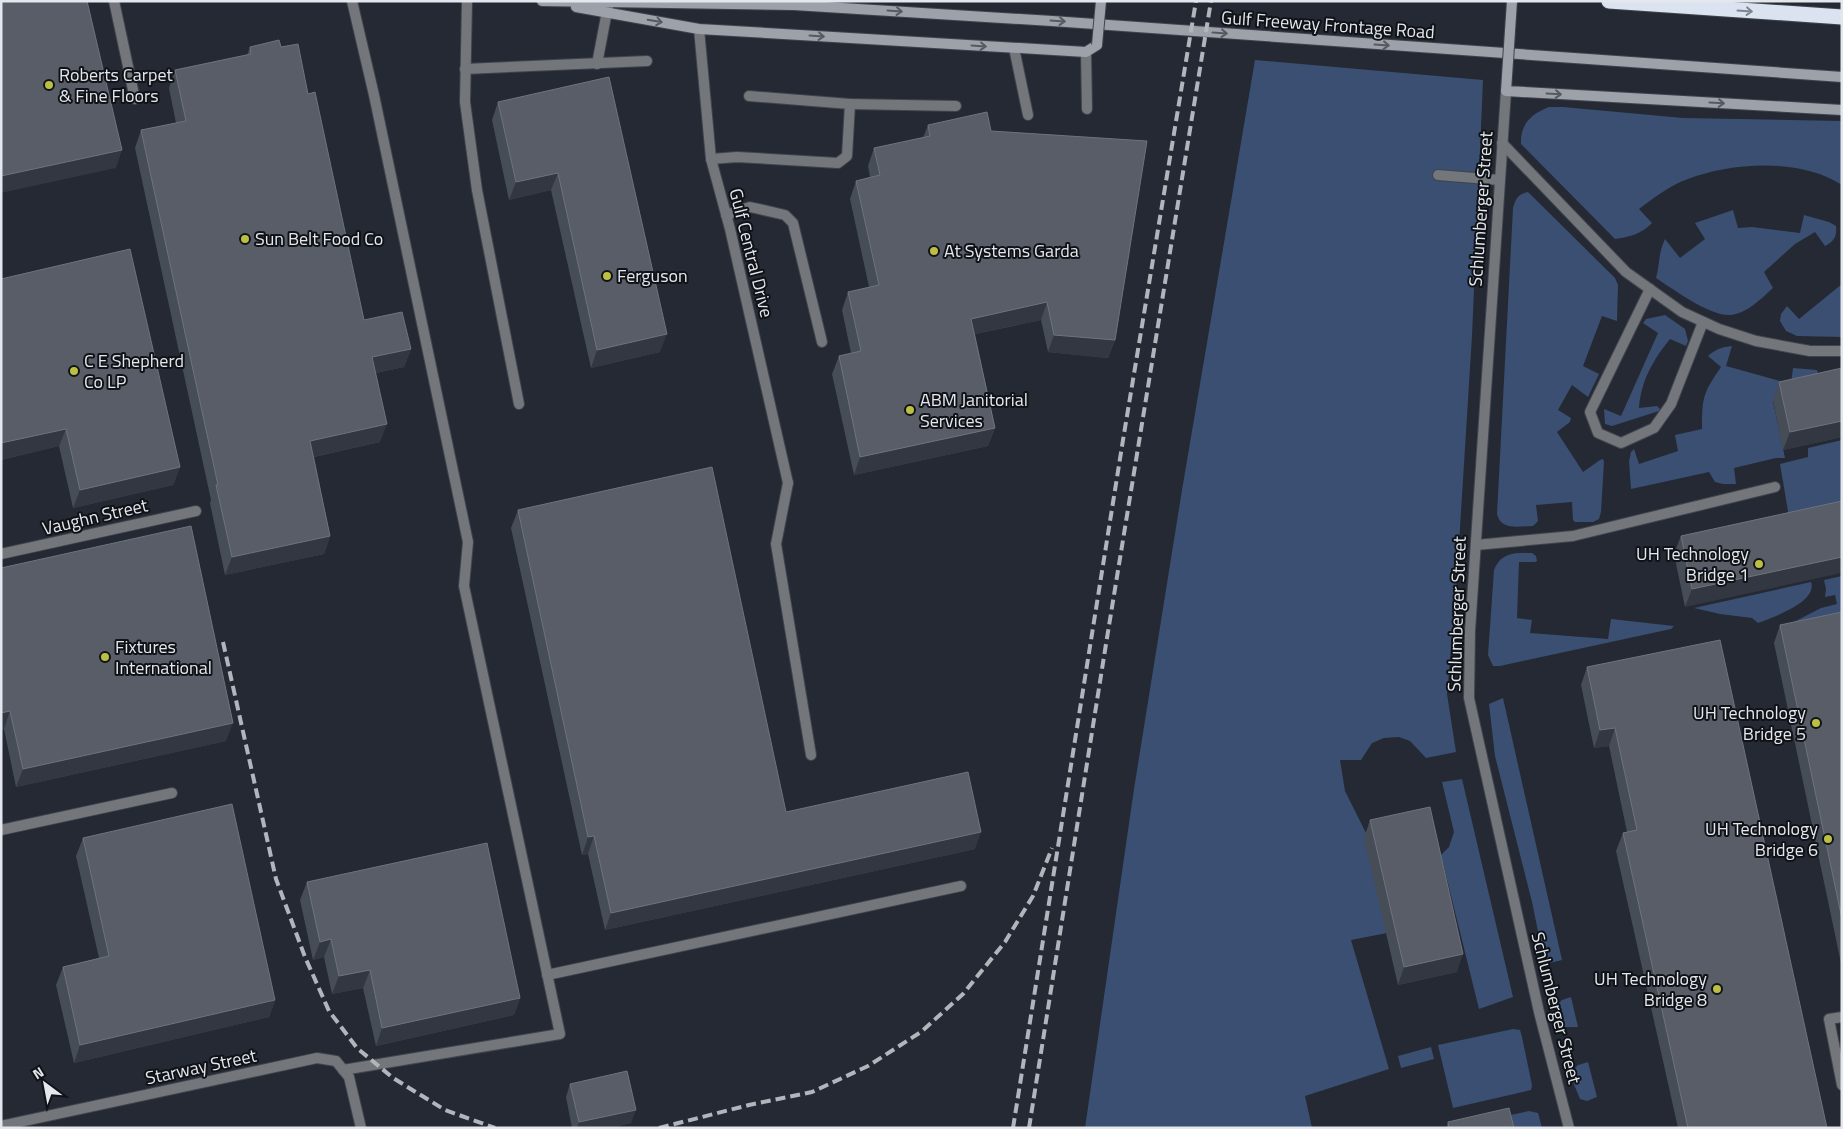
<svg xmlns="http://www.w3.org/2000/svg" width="1843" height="1129" font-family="'Titillium Web',sans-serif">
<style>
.green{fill:#3a4f72}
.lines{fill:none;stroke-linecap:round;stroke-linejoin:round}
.lane-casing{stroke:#3f444d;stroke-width:12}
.street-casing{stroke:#3f444d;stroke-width:12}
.secondary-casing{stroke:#3f444d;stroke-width:12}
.highway-casing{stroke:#3f444d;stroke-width:17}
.lane{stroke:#73767b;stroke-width:10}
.street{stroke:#73767b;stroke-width:10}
.secondary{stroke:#9da2aa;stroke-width:10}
.highway{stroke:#dbe3f0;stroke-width:15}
.rail{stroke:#b1b5bc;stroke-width:4;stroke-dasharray:10 5;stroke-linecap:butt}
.secondary-bridge-casing{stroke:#3f444d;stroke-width:12;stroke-linecap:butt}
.secondary-bridge{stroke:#9da2aa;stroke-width:10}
.wall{fill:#474d56}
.shaded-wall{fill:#323741}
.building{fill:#585d67;stroke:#6e737c}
.oneway{stroke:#565a60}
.oneway2{stroke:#7f858e}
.poi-dot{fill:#bdbf43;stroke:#0f1216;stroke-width:2}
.labels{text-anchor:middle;stroke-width:4;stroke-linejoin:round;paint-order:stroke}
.street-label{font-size:18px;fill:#e4e8ee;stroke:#0f1216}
.poi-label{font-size:18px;fill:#e4e8ee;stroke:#0f1216;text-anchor:start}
</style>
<rect width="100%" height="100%" fill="#242933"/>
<!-- green -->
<g class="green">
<path d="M1255 60 1483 80 1472 336 1456 592 1447 694 1456 752 1426 758 1410 741 1399 737 1384 738 1372 743 1361 760H1340L1345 791 1369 839 1387 933 1351 940 1389 1069 1305 1096 1312 1128H1085L1134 789 1182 490Z"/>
<path d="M1549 107H1563L1683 118 1842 121V185C1801 158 1732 162 1688 179 1670 185 1654 198 1639 209L1652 223C1642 234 1629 237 1615 239L1521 144C1520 124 1531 114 1549 107Z"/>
<path d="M1528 192 1615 278 1618 285 1617 321 1602 316 1583 366 1599 374 1588 397 1572 385 1558 410 1571 418 1570 422 1557 432 1583 472 1600 460 1603 459 1604 462 1601 512 1599 519 1593 522H1575L1573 520 1572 502 1536 505 1538 521 1533 526C1519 526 1501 531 1497 514L1513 208C1516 198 1518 194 1528 192Z"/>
<path d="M1733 210 1738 228 1752 227 1800 233 1804 215 1829 222 1836 226C1837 237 1834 241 1825 246L1815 232 1795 244 1764 272 1773 288C1761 299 1746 314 1730 315 1709 316 1673 289 1656 278 1660 264 1658 254 1665 239L1680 258 1705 239 1695 223Z"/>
<path d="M1842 284V337L1797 336 1786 331 1780 321 1781 314 1787 306 1799 319Z"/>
<path d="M1665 315 1685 329 1688 341 1686 346 1670 339C1653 360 1641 381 1639 408L1657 406 1660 409 1659 411 1612 426 1605 424 1604 409 1621 416 1658 333 1643 323 1646 319Z"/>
<path d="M1732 346 1726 366 1791 384 1793 368 1817 370 1823 390 1773 401 1785 458H1776L1734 468 1736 484H1723L1715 482 1709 472 1631 489 1629 461 1631 452 1634 449 1639 464 1678 451 1675 435 1702 429C1702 397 1703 393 1721 367L1708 356C1716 349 1722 347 1732 346Z"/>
<path d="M1842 440V517L1791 529 1780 464 1808 457V448Z"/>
<path d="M1518 553H1532L1536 556 1537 561 1535 562H1519L1517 618 1532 620 1530 633 1608 639 1611 619 1674 626 1671 629 1500 666H1493L1488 655 1494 570C1499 558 1506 554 1518 553Z"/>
<path d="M1842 576V616L1778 630 1821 608 1837 604 1835 595 1825 597 1826 589 1824 580Z"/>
<path d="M1811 582C1818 602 1773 617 1758 623L1752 618 1720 614 1694 608Z"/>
<path d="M1503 698 1562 960 1550 963 1543 956 1532 902 1495 756 1489 704Z"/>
<path d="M1462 779 1513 997 1479 1009 1441 855 1449 847 1454 832 1442 782Z"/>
<path d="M1571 997 1578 1027H1564C1559 1021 1556 1014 1557 1005L1562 1000Z"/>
<path d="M1513 1029 1520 1030 1522 1037 1532 1085 1531 1090 1453 1108 1438 1045Z"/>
<path d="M1431 1047 1434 1059 1401 1068 1398 1056Z"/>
<path d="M1588 1062 1597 1097 1587 1101 1580 1099 1573 1082 1571 1072 1578 1065Z"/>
<path d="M1529 1111 1538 1113 1542 1128H1499L1496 1118Z"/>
</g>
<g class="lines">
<defs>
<g id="lane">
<path d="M114 1 135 99"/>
<path d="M467 1 465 102 477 190 519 404"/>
<path d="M1014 48 1028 115"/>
<path d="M1086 52 1087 109"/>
<path d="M597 64 608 6"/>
<path d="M465 69 647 61"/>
<path d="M850 104 956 106"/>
<path d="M1502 143 1626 272 1682 312 1719 329 1756 341 1810 351H1842"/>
<path d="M711 159 737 157 838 163 847 156 850 104 749 96"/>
<path d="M726 215 750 207 785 215 793 223 822 342"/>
<path d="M1650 289 1590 412 1598 433 1621 443 1654 428 1671 404 1703 322"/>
<path d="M788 483 776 544 811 755"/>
<path d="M1476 545 1573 536 1775 487"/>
<path d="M1 830 172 793"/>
<path d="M547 975 961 886"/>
<path d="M1842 1017 1829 1019 1842 1085"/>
<path d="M343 1070 560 1034 464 586 468 542 374 95 352 1"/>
<path d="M1 1126 317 1058 336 1061 349 1077 361 1128"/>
</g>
<g id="street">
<path d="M699 29 711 159 730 229 788 483"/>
<path d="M1506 91 1470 631 1469 698 1539 1012 1569 1128"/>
<path d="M1438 175 1499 180"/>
<path d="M1 554 196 511"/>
</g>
<g id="secondary">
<path d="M542 1 794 5 1052 21 1842 77"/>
<path d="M576 7 699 29 1086 52 1097 45"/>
<path d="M1510 31 1512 1"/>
<path d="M1507 76 1506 91 1842 110"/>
</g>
<path id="highway" d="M1609 1 1842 17"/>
</defs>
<!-- lane casing -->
<use href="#lane" class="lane-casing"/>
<!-- street casing -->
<use href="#street" class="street-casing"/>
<!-- secondary casing -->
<use href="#secondary" class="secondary-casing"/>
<!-- highway casing -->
<use href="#highway" class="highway-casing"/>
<!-- lane -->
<use href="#lane" class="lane"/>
<!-- street -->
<use href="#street" class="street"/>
<!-- secondary -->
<use href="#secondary" class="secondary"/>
<!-- highway -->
<use href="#highway" class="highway"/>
<!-- rail -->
<g class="rail">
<path d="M223 642 276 879 305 957 329 1011 357 1048 393 1078 445 1110 495 1128"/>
<path d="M659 1128 749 1105 812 1092 868 1066 921 1032 963 994 1005 942 1033 896 1052 848"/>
<path d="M1013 1128 1123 440 1196 1"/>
<path d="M1029 1128 1106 644 1211 1"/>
</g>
<defs>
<g id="secondary-bridge">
<path d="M1097 45 1101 1"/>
<path d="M1507 76 1510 31"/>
</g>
</defs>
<!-- secondary-bridge casing -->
<use href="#secondary-bridge" class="secondary-bridge-casing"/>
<!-- secondary-bridge -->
<use href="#secondary-bridge" class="secondary-bridge"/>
</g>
<!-- wall -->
<g class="wall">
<path d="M250 47H281L308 94 364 320 411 349 404 367 376 373 380 442 314 457 330 536 324 554 225 575 210 503 211 500 135 148 141 130 176 123 169 88 175 70 247 55Z"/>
<path d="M609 77 660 352 591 368 551 190 509 200 492 120 498 102Z"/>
<path d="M928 125 991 131 1115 340 1108 358 1048 352 1041 320 975 334 995 428 988 446 854 475 832 374 839 356 851 353 842 310 848 292 869 287 850 199 856 181 870 177 868 166 874 148 923 138Z"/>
<path d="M1 279 180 467 173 485 73 508 59 446 1 460Z"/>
<path d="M1842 368V437L1783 450 1773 400 1779 382Z"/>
<path d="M1842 501 1685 607 1674 554 1681 536Z"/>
<path d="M518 510 786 812 975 849 605 930 588 854 582 855 511 528Z"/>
<path d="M1 568 226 741 16 787 4 729 1 730Z"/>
<path d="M1842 612V968L1774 643 1780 625Z"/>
<path d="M1587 667 1827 1128H1678L1616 851 1623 833 1627 832 1609 746 1594 748 1581 685Z"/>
<path d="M1370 820 1457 972 1398 985 1364 838Z"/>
<path d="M83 838 275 1000 269 1017 74 1063 56 985 63 967 99 958 76 856Z"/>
<path d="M307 882 520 998 514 1015 376 1046 363 988 332 994 324 957 313 960 300 900Z"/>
<path d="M570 1084 631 1123 611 1128H572L566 1097Z"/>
<path d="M1448 1122 1514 1128H1446Z"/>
</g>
<!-- shaded-wall -->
<g class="shaded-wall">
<path d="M122 150 116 168 1 193V176Z"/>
<path d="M558 173 551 190 509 200 516 182Z"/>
<path d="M1047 302 1041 320 965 336 971 319Z"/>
<path d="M667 334 660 352 591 368 597 350Z"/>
<path d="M1054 335 1115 340 1108 358 1048 352Z"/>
<path d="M411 349 404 367 366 375 372 357Z"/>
<path d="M1842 421V437L1783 450 1790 432Z"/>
<path d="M387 424 380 442 304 459 310 441Z"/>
<path d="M995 428 988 446 854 475 860 457Z"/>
<path d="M66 429 59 446 1 460V443Z"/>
<path d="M180 467 173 485 73 508 80 490Z"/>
<path d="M330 536 324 554 225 575 232 557Z"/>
<path d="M1842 557V573L1685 607 1692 589Z"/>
<path d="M10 711 4 729 1 730V713Z"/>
<path d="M233 723 226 741 16 787 23 769Z"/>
<path d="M1615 728 1609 746 1594 748 1600 730Z"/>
<path d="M981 832 975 849 605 930 611 913Z"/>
<path d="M594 836 588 854 582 855 588 837Z"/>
<path d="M331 939 324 957 313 960 320 942Z"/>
<path d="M1463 954 1457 972 1398 985 1404 967Z"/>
<path d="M370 970 363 988 332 994 339 976Z"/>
<path d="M520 998 514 1015 376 1046 382 1028Z"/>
<path d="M275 1000 269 1017 74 1063 80 1045Z"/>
<path d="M636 1110 631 1123 611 1128H577L579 1122Z"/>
</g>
<!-- building -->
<g class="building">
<path d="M1 1H87L122 150 1 176Z"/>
<path d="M279 40 281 47 298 44 308 94 315 92 364 320 402 312 411 349 372 357 387 424 310 441 330 536 232 557 216 485H218L141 130 186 121 175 70 251 54 250 47Z"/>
<path d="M609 77 667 334 597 350 558 173 516 182 498 102Z"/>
<path d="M987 112 991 131 1147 141 1115 340 1054 335 1047 302 971 319 995 428 860 457 839 356 861 351 848 292 879 285 856 181 880 175 874 148 930 136 928 125Z"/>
<path d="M130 249 180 467 80 490 66 429 1 443V279Z"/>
<path d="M1842 368V421L1790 432 1779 382Z"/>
<path d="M712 467 786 812 968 772 981 832 611 913 594 836 588 837 518 510Z"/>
<path d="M1842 501V557L1692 589 1681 536Z"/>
<path d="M191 526 233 723 23 769 10 711 1 713V568Z"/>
<path d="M1842 612V919L1780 625Z"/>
<path d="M1720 640 1827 1128H1688L1623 833 1637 830 1615 728 1600 730 1587 667Z"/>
<path d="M232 804 275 1000 80 1045 63 967 109 956 83 838Z"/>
<path d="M1430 807 1463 954 1404 967 1370 820Z"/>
<path d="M487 843 520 998 382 1028 370 970 339 976 331 939 320 942 307 882Z"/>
<path d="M627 1071 636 1110 579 1122 570 1084Z"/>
<path d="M1509 1108 1514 1128H1449L1448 1122Z"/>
</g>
<!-- one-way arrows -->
<defs><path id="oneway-shaft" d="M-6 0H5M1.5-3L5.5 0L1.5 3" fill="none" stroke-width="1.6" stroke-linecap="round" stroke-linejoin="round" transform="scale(1.25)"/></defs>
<g class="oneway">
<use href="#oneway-shaft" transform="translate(895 11) rotate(4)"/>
<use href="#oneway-shaft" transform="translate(655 21) rotate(10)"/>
<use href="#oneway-shaft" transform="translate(1058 21) rotate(4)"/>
<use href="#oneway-shaft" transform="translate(1220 33) rotate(4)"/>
<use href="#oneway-shaft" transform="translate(817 36) rotate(4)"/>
<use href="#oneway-shaft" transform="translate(1382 45) rotate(4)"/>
<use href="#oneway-shaft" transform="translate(979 46) rotate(4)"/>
<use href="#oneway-shaft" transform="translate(1554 94) rotate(3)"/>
<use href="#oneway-shaft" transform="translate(1717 103) rotate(3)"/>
</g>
<use class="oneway2" href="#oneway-shaft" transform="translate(1745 11) rotate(4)"/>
<!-- markers -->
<g class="poi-dot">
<circle cx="49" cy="85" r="5"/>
<circle cx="245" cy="239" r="5"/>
<circle cx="934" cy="251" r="5"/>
<circle cx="607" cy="276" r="5"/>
<circle cx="74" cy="371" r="5"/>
<circle cx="910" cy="410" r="5"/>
<circle cx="1759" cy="564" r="5"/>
<circle cx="105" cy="657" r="5"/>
<circle cx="1816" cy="723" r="5"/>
<circle cx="1828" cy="839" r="5"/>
<circle cx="1717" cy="989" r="5"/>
</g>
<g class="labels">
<!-- street labels -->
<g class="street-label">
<text transform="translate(1328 25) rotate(4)" y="6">Gulf Freeway Frontage Road</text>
<text transform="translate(1481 209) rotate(-86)" y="6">Schlumberger Street</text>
<text transform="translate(751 253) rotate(76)" y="6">Gulf Central Drive</text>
<text transform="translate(95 517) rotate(-13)" y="6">Vaughn Street</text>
<text transform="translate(1457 614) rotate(-88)" y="6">Schlumberger Street</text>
<text transform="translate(1556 1008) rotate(76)" y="6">Schlumberger Street</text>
<text transform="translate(201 1067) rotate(-12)" y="6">Starway Street</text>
</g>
<!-- poi labels -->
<g class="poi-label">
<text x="59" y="81">Roberts Carpet<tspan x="59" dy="21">&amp; Fine Floors</tspan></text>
<text x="255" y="245">Sun Belt Food Co</text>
<text x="944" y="257">At Systems Garda</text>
<text x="617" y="282">Ferguson</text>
<text x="84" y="367">C E Shepherd<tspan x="84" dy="21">Co LP</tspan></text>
<text x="920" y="406">ABM Janitorial<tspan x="920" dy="21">Services</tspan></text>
<text x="1749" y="560" text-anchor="end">UH Technology<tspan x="1749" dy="21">Bridge 1</tspan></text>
<text x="115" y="653">Fixtures<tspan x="115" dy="21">International</tspan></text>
<text x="1806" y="719" text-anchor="end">UH Technology<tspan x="1806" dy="21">Bridge 5</tspan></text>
<text x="1818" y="835" text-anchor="end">UH Technology<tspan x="1818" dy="21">Bridge 6</tspan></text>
<text x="1707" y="985" text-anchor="end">UH Technology<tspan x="1707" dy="21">Bridge 8</tspan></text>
</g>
</g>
<!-- border -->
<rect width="1843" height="1129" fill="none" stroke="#e4e8ee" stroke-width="5"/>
<!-- north arrow -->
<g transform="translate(45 1084) rotate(328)" stroke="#0f1216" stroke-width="4" paint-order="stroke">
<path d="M0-4L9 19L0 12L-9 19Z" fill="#e4e8ee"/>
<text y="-8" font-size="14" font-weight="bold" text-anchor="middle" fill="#e4e8ee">N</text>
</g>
</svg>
